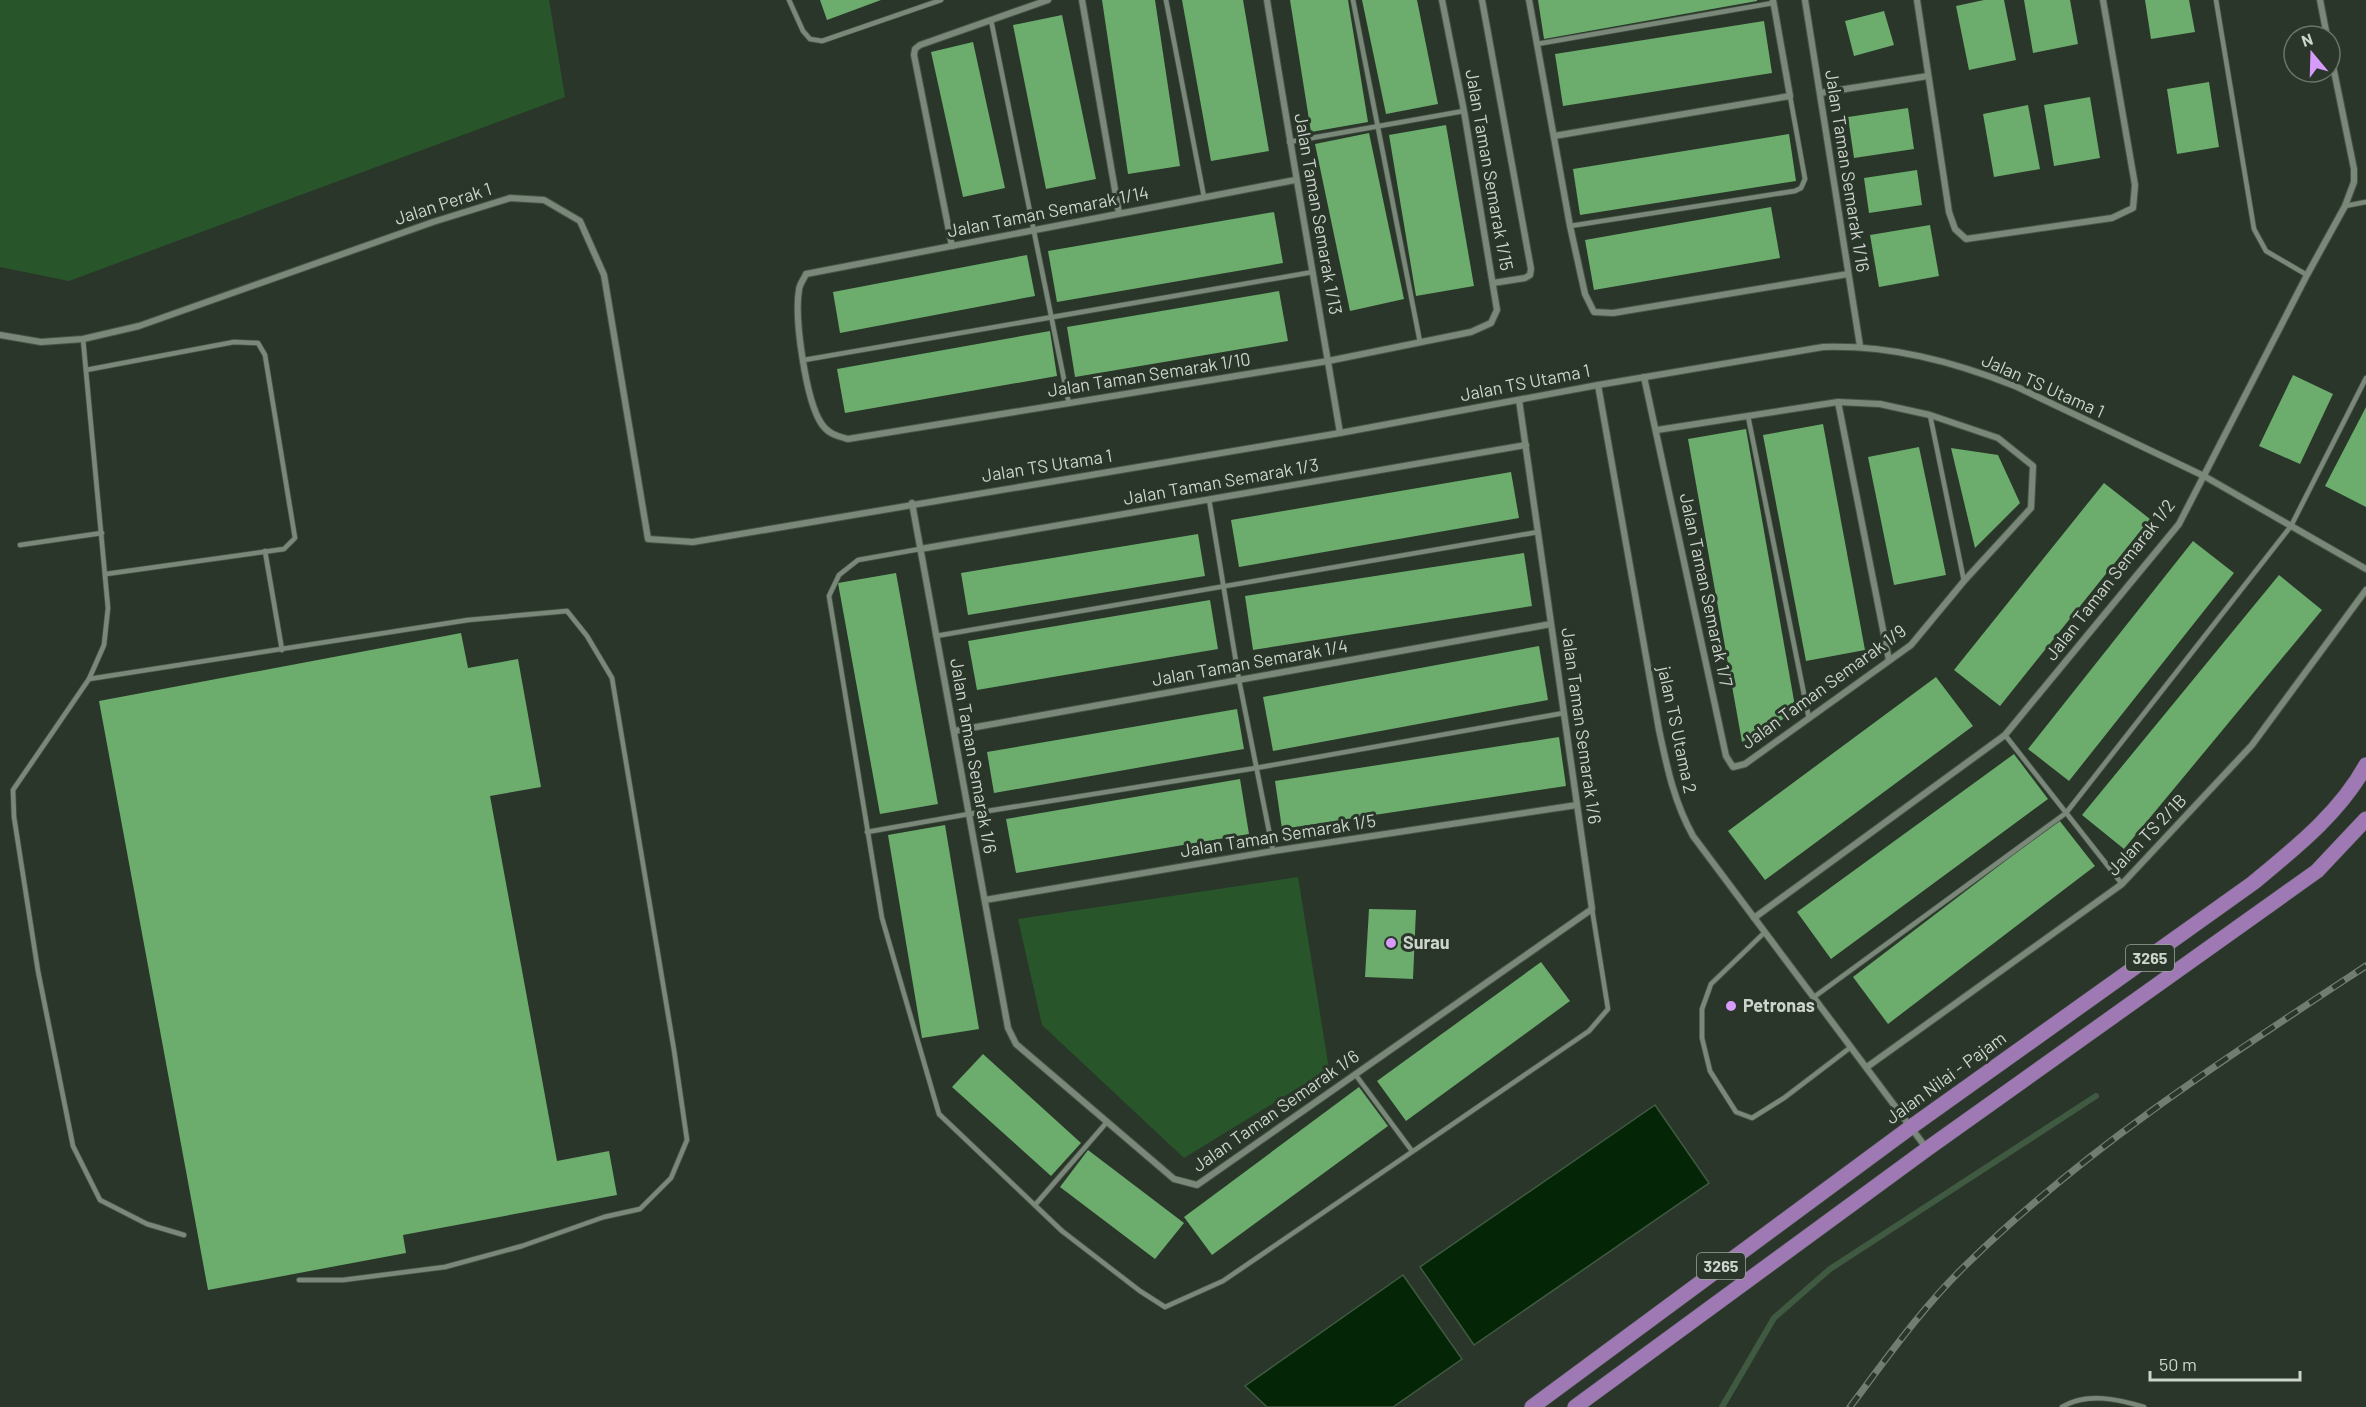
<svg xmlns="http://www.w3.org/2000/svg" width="2366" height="1407" font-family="Barlow,sans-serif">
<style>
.green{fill:#28562a}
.water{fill:#042607;stroke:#405a42;stroke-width:1.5}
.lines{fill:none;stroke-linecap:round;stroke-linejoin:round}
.stream{stroke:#405a42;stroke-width:6}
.building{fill:#6cac6d}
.lane-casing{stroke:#495449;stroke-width:6}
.street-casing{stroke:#495449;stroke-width:8}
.primary-casing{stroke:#495449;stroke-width:16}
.lane{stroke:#798879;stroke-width:4.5}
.street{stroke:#798879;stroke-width:6}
.primary{stroke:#9e79b4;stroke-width:15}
.rail-casing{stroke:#727d72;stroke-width:7}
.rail{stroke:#293629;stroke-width:4.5;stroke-dasharray:14;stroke-linecap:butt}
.poi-dot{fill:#d79bf9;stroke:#293629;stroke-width:2}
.labels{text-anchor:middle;stroke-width:6;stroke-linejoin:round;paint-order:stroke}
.shield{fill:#293629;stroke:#9ba59b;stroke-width:1.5}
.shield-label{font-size:16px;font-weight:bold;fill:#ccd4cc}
.street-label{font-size:18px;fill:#ccd4cc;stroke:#293629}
.poi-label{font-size:18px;font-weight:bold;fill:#ccd4cc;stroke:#293629;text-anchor:start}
</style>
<rect width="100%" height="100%" fill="#293629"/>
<!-- green -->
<g class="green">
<path d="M0 0H549L565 97 69 281 0 267Z"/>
<path d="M1298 877 1329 1069 1184 1158 1042 1025 1018 919Z"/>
</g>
<!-- water -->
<g class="water">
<path d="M1655 1105 1709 1183 1474 1345 1420 1267Z"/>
<path d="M1403 1275 1462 1359 1393 1407H1267L1245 1386Z"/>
</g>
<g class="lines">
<!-- stream -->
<path class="stream" d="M1722 1407 1774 1318 1830 1269 2096 1096"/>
</g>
<!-- building -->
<g class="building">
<path d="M820 0H881L827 20Z"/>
<path d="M1102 0H1155L1180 166 1128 174Z"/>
<path d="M1182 0H1243L1269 151 1211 161Z"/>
<path d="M1290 0H1348L1368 122 1311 132Z"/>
<path d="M1362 0H1417L1438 104 1386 114Z"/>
<path d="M1538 0H1757V1L1544 39Z"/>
<path d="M1984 0H2004L2016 60 1969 70 1956 6Z"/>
<path d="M2024 0H2070L2078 44 2033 53Z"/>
<path d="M2145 0H2189L2195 32 2151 39Z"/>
<path d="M1884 11 1894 45 1854 56 1845 21Z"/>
<path d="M1062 15 1096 179 1046 189 1013 25Z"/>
<path d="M1764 21 1772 73 1563 106 1555 54Z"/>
<path d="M973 42 1005 188 963 197 931 52Z"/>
<path d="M2209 82 2219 147 2177 154 2167 89Z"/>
<path d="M2090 97 2100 158 2054 166 2044 105Z"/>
<path d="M2028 105 2040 169 1994 177 1983 114Z"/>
<path d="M1908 108 1914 149 1854 158 1848 117Z"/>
<path d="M1446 125 1474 286 1416 296 1389 135Z"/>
<path d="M1369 133 1404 299 1350 311 1315 144Z"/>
<path d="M1789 134 1796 181 1580 215 1573 169Z"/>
<path d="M1917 170 1922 205 1869 213 1864 178Z"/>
<path d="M1771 207 1780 258 1594 290 1585 240Z"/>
<path d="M1274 212 1283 263 1057 302 1048 251Z"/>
<path d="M1930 225 1939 276 1879 287 1870 235Z"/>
<path d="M1027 255 1035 296 840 333 833 292Z"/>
<path d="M1279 291 1288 341 1075 377 1067 327Z"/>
<path d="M1050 331 1057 376 845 413 837 369Z"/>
<path d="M2293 375 2333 394 2300 464 2259 446Z"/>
<path d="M2366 407V507L2325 486Z"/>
<path d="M1823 424 1865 650 1806 661 1763 435Z"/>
<path d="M1746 429 1796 712 1742 742 1688 439Z"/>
<path d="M1919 447 1946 575 1894 585 1868 457Z"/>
<path d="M1951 448 1998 455 2020 503 1975 548Z"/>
<path d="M1511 472 1519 518 1239 567 1231 520Z"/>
<path d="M2104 483 2150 519 2000 706 1954 670Z"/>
<path d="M1198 534 1205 576 968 615 961 573Z"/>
<path d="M2193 541 2234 573 2069 781 2028 749Z"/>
<path d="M1524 553 1532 606 1253 650 1245 596Z"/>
<path d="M896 573 938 804 880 814 838 583Z"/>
<path d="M2279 575 2322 610 2124 849 2082 815Z"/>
<path d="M1210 600 1218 649 977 690 968 641Z"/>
<path d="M461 633 468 668 518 659 541 787 490 796 557 1161 609 1151 617 1195 403 1235 406 1253 208 1290 99 701Z"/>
<path d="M1539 646 1548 700 1273 751 1263 697Z"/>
<path d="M1936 677 1973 726 1765 880 1728 831Z"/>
<path d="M1237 709 1244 749 994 793 987 752Z"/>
<path d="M1559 737 1566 786 1282 829 1275 781Z"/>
<path d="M2014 754 2048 799 1831 959 1797 912Z"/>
<path d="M1240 779 1249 834 1016 873 1006 819Z"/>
<path d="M2059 820 2095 866 1888 1024 1853 977Z"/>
<path d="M945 825 979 1029 922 1038 888 835Z"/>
<path d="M1369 909 1416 910 1413 979 1365 977Z"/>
<path d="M1541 962 1570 1001 1406 1121 1377 1081Z"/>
<path d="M983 1054 1081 1143 1051 1176 952 1087Z"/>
<path d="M1359 1087 1388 1126 1212 1255 1184 1217Z"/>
<path d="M1088 1150 1184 1223 1155 1259 1060 1187Z"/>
</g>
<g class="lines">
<defs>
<g id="lane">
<path d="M789 0 803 31 810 39 822 41 941 0"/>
<path d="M1166 0 1204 197"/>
<path d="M1353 0 1420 342"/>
<path d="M2216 0 2254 229 2266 251 2307 275"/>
<path d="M991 20 1069 404"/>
<path d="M1537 44 1773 3"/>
<path d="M1289 142 1464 111"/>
<path d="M2345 206 2366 202"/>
<path d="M1570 226 1795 191 1801 188 1805 179 1790 96"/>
<path d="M83 339 108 608 104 645 89 679 13 790 14 817 38 971 73 1146 100 1200 147 1224 184 1235"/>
<path d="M804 360 1313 272"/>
<path d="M86 370 234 342 258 343 265 355 295 538 284 549 106 574"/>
<path d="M1930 415 1964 581"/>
<path d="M1748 416 1809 719"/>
<path d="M1209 499 1239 680 1273 851"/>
<path d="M20 545 102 533"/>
<path d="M920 549 858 560 839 575 829 596 882 918 939 1114 1062 1231 1140 1291 1165 1307 1223 1281 1589 1031 1608 1009 1592 909"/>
<path d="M265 551 282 650"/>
<path d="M936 636 1538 532"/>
<path d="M89 679 468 620 567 611 587 636 612 678 674 1050 687 1140 671 1178 640 1209 604 1217 522 1246 445 1267 343 1280H299"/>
<path d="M2005 735 2122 884"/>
<path d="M867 832 969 814 1256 768 1564 713"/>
<path d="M1765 932 1711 984 1702 1009V1038L1710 1071 1736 1112 1752 1118 1784 1098 1851 1047"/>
<path d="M1814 997 2066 813 2291 526 2366 378"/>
<path d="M1355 1074 1412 1151"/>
<path d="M1035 1205 1107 1122"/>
<path d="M2062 1407C2086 1392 2118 1399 2144 1407"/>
</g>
<g id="street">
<path d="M1082 0 1119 213"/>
<path d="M1267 0C1290 145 1316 289 1340 433"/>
<path d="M1482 0 1531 269 1530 275 1525 278 1493 283"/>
<path d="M1529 0 1570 226 1585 294 1594 312 1613 313 1848 274"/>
<path d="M1805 0 1860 346"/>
<path d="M1917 0 1949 212 1955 229 1966 239 2112 218 2133 208 2135 185 2103 0"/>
<path d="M2320 0 2327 36"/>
<path d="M1820 93 1928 76"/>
<path d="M1554 136 1790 96 1773 0"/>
<path d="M1295 180 806 274C804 279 799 285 799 290 794 318 806 400 821 423 828 434 837 436 848 439L1328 361 1471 332 1491 323 1497 310 1464 111 1442 0"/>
<path d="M952 246 914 55 915 49 920 45 1048 0"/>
<path d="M0 335 41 342 83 339 139 326 433 222 510 198 544 200 580 221 604 275 648 539 693 542 1340 433 1598 385 1823 347C1890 345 1952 361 2015 386L2204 476 2366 569"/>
<path d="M1644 377 1726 756 1733 767 1745 764 1911 645 1964 581 2031 508 2033 466 1998 438 1930 415 1880 404 1838 402 1657 430"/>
<path d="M1598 385 1659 730C1667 767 1674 802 1693 836L1927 1149"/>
<path d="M1838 402 1889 660"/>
<path d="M912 503 1008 1028 1016 1044 1174 1179 1197 1185 1592 909 1519 400"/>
<path d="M920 549 1526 445"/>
<path d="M954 731 1551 624"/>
<path d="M985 900 1273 851 1577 805"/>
<path d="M1754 918 2005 735 2179 524 2307 275 2345 206 2354 182V169L2330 51"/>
<path d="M1867 1067 2122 884 2252 745 2366 590"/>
</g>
<g id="primary">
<path d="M1532 1407 1911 1127 2253 883C2294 849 2340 813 2366 765"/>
<path d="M1575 1407 1927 1149 2317 871 2366 819"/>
</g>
</defs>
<!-- lane casing -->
<use href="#lane" class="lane-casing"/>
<!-- street casing -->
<use href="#street" class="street-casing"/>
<!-- primary casing -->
<use href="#primary" class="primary-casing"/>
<!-- lane -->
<use href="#lane" class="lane"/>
<!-- street -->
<use href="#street" class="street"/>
<!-- primary -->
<use href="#primary" class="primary"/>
<defs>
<path id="rail" d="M1850 1407C1886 1359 1924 1305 1968 1263 2087 1147 2227 1057 2366 966"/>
</defs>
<!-- rail casing -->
<use href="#rail" class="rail-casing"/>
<!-- rail -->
<use href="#rail" class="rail"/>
</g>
<!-- markers -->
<g class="poi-dot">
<circle cx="1391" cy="943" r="6"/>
<circle cx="1731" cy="1006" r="6"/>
</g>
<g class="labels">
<!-- shield labels -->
<g class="shield">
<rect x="2126" y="945" width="48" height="26" rx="4.5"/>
<rect x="1697" y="1253" width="48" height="26" rx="4.5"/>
</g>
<g class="shield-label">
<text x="2150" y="964">3265</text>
<text x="1721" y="1272">3265</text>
</g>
<!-- street labels -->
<g class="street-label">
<text transform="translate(1489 170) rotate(80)" y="6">Jalan Taman Semarak 1/15</text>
<text transform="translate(1847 171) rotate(81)" y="6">Jalan Taman Semarak 1/16</text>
<text transform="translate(443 204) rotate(-18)" y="6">Jalan Perak 1</text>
<text transform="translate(1048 212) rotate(-11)" y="6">Jalan Taman Semarak 1/14</text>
<text transform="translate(1318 214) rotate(80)" y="6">Jalan Taman Semarak 1/13</text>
<text transform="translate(1149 375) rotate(-9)" y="6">Jalan Taman Semarak 1/10</text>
<text transform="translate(1525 383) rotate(-11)" y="6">Jalan TS Utama 1</text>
<text transform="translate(2043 386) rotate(24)" y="6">Jalan TS Utama 1</text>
<text transform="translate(1047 466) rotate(-9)" y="6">Jalan TS Utama 1</text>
<text transform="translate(1221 482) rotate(-10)" y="6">Jalan Taman Semarak 1/3</text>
<text transform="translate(2110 580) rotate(-52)" y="6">Jalan Taman Semarak 1/2</text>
<text transform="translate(1706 590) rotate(78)" y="6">Jalan Taman Semarak 1/7</text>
<text transform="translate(1250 663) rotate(-10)" y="6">Jalan Taman Semarak 1/4</text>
<text transform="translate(1824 687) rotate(-36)" y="6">Jalan Taman Semarak 1/9</text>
<text transform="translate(1581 726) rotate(82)" y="6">Jalan Taman Semarak 1/6</text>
<text transform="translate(1677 730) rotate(78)" y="6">jalan TS Utama 2</text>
<text transform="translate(973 756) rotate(80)" y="6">Jalan Taman Semarak 1/6</text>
<text transform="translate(2147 835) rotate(-46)" y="6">Jalan TS 2/1B</text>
<text transform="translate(1278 836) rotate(-9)" y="6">Jalan Taman Semarak 1/5</text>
<text transform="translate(1946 1078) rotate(-36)" y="6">Jalan Nilai - Pajam</text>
<text transform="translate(1276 1111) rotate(-35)" y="6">Jalan Taman Semarak 1/6</text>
</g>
<!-- poi labels -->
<g class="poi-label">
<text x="1403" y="949">Surau</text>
<text x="1743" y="1012">Petronas</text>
</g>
</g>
<!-- north arrow -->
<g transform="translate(2312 54) rotate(341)"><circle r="28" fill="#293629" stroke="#6a756a" stroke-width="1.5"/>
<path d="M0-4.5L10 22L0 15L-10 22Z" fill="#d79bf9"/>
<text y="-9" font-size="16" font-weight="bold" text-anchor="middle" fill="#ccd4cc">N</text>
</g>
<!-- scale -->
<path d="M2150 1371v9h150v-9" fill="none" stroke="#ccd4cc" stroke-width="3"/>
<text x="2159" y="1371" font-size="18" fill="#ccd4cc" stroke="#293629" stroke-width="4.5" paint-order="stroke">50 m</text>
</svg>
